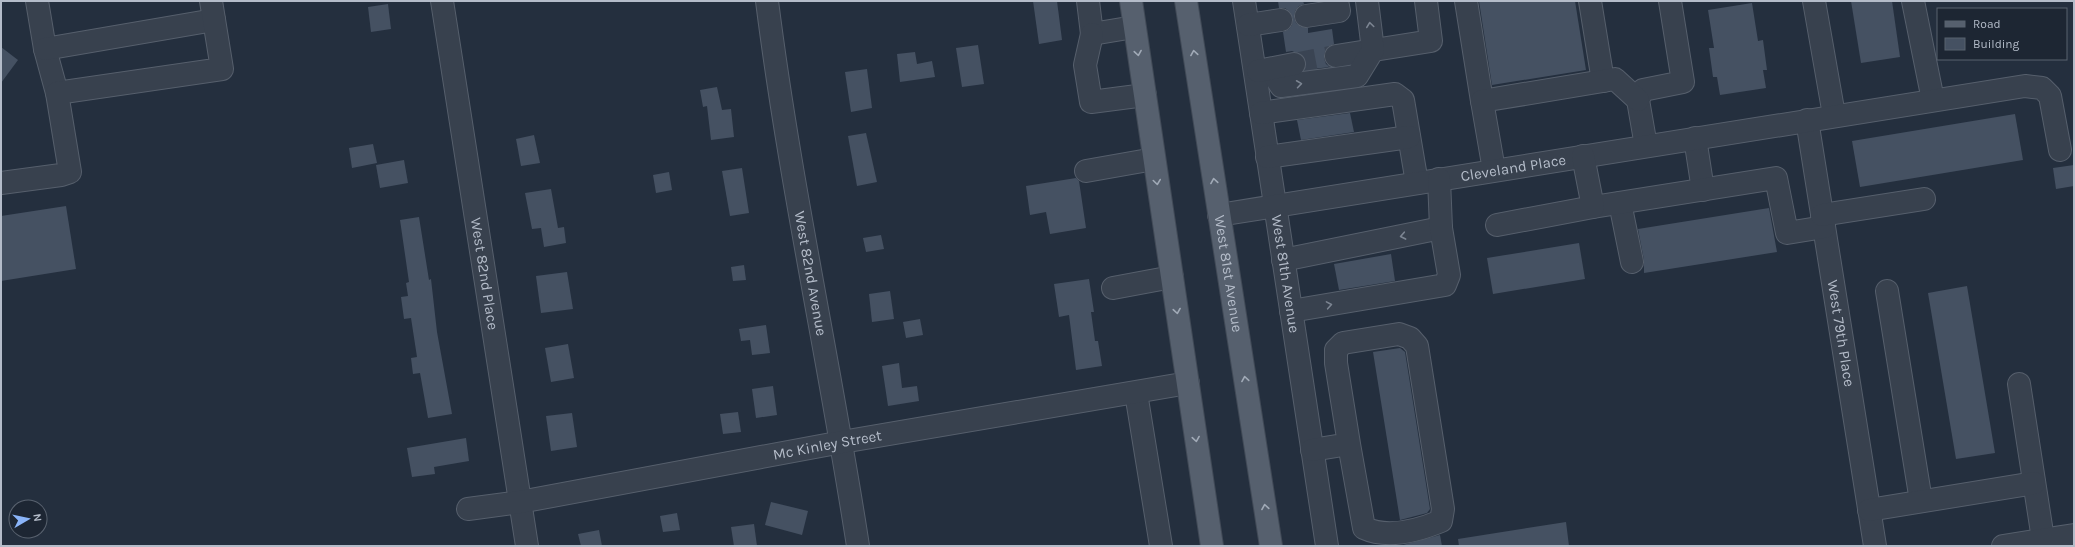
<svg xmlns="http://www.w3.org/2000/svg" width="2075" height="547" font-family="Karla,sans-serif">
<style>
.building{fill:#455162}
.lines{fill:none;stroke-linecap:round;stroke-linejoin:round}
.minor-tunnel{stroke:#3a4453;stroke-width:22;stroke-dasharray:22 11;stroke-linecap:butt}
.minor-casing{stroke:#565f6c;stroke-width:24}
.major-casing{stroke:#414a57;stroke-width:24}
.minor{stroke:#38414e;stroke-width:22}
.major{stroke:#56606e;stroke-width:22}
.oneway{stroke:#7c8592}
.oneway2{stroke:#a1aab7}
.labels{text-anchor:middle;stroke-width:3;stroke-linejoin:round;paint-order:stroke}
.street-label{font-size:15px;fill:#b4bcc9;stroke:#1d2633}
</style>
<rect width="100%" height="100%" fill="#242f3e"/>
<!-- building -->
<g class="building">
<path d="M1033 1H1057L1062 40 1039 44Z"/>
<path d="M1278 1H1303L1304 4 1299 6 1295 11 1294 18 1296 23 1301 27 1308 28V33L1332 29 1334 44 1328 47 1325 51 1324 58 1326 64 1330 67 1304 70 1306 62 1303 56 1292 51 1286 52 1283 32 1289 29 1292 25 1293 19 1290 12 1285 8H1279Z"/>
<path d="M1479 1H1575L1586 70 1492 85Z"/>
<path d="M1851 1H1892L1900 57 1861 63Z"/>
<path d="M1752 3 1758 41 1763 40 1767 70H1763L1766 88 1720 95 1717 77H1713L1709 48H1714L1708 10Z"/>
<path d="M388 4 391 29 371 32 368 7Z"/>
<path d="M978 45 984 84 962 87 956 48Z"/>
<path d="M1 47 18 60 1 83Z"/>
<path d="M915 52 917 64 932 61 935 77 900 82 897 54Z"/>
<path d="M867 69 872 108 851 112 845 72Z"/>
<path d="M717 87 722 110 731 109 734 137 711 140 707 106 703 107 700 90Z"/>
<path d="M1350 113 1354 132 1301 140 1297 120Z"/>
<path d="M2015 114 2023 160 1860 187 1852 141Z"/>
<path d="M866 133 877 182 857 186 848 136Z"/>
<path d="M534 135 540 163 521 166 516 139Z"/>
<path d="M373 144 377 163 352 168 349 148Z"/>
<path d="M404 160 408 183 380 188 376 165Z"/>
<path d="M2074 165V186L2056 189 2053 168Z"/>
<path d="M742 168 749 213 730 216 722 171Z"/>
<path d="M669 172 672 190 656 193 653 175Z"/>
<path d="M1076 178 1079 181 1086 228 1050 234 1046 212 1030 215 1026 186Z"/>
<path d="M551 189 558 228 564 227 566 243 544 247 541 228 532 229 525 193Z"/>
<path d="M66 206 76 269 1 281V216Z"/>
<path d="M1769 208 1777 252 1644 273V260L1638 229Z"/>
<path d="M419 217 429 280 431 279 437 332 452 414 428 418 420 373 413 374 411 358 417 357 411 318 404 319 401 297 408 296 406 283 409 282 400 220Z"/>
<path d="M881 235 884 249 866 252 863 238Z"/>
<path d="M1579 243 1585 279 1493 294 1487 258Z"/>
<path d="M1391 254 1395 281 1339 290 1334 264Z"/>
<path d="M744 265 746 280 733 281 731 267Z"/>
<path d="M567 272 573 309 541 313 536 276Z"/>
<path d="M1089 279 1094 312H1091L1095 341H1098L1102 366 1076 370 1069 315 1059 317 1054 284Z"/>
<path d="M1967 286 1995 453 1956 459 1928 293Z"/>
<path d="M890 291 894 319 872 322 869 294Z"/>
<path d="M920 319 923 335 906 338 903 322Z"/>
<path d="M766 325 770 353 752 355 750 340 741 341 739 329Z"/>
<path d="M568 344 574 378 551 382 545 348Z"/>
<path d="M1400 348 1405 352 1430 509 1427 513 1400 520 1373 352Z"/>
<path d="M899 363 902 388 917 386 919 401 888 406 882 366Z"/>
<path d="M773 386 777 415 756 418 752 389Z"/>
<path d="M738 412 741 432 723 434 720 414Z"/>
<path d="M572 413 577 447 551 451 546 416Z"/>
<path d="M466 438 469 461 434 467 435 474 412 477 407 448Z"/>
<path d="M771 502 808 511 802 535 765 525Z"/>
<path d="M677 513 680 530 663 532 660 516Z"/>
<path d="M1566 522 1569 546H1459L1458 539Z"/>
<path d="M754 524 757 546H734L731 527Z"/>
<path d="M599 530 602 546H581L578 534Z"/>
<path d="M1440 535 1442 546H1404L1403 545Z"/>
</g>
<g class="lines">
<!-- minor-tunnel -->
<path class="minor-tunnel" d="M1294 64 1336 56"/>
<defs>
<g id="minor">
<path d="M37 1 45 49 57 93"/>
<path id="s1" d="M442 1 527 546"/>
<path id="s2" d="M767 1C790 184 830 364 858 546"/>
<path d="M1088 1 1092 34 1134 27"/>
<path id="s3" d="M1244 1 1327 546"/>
<path d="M1466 1 1482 101"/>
<path d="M1590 1 1603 81"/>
<path d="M1814 1 1834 115"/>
<path d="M1913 1 1933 100"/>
<path d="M1306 16 1339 11 1337 1"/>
<path d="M1248 25 1281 20"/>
<path d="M1092 34 1085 65 1091 102 1145 95"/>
<path d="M45 49 214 20"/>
<path d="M1336 56 1431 41 1426 1"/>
<path d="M1270 69 1281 86 1357 76 1373 50 1367 1"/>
<path d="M1258 71 1294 64"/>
<path d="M1261 113 1395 94 1403 100 1417 183"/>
<path id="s4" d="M1807 120 1875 546"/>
<path d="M1695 138 1703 190"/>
<path d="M1646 146 1638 100 1643 90 1683 82 1670 1"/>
<path d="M1267 157 1409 137"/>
<path d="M1494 170 1482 101 1615 79 1638 100"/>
<path d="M1086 171 1154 159"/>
<path d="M1 183 61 175 70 172 57 93 222 69 211 1"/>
<path d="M1620 203 1632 262"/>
<path d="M1593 207 1776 178 1787 233 1824 227"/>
<path id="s5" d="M1219 215 2025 86 2042 88 2050 96 2060 150"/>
<path d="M1822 215 1924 199"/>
<path d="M1497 225 1593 207 1583 156"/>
<path d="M1283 260 1441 228"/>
<path d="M1113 288 1172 277"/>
<path d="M1887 291 1921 501"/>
<path d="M1291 311 1445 285 1449 275 1441 228 1439 179"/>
<path d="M2019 384 2043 539"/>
<path d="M1136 393 1161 546"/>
<path d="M1312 450 1349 444 1364 528C1388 539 1417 531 1441 521L1443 509 1417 346 1410 338 1399 334 1343 343 1336 350V363L1349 444"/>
<path id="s6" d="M468 509 520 502 842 442 1188 383"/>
<path d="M1869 510 2034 483"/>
<path d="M2003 546 2074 535"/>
</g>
<g id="major">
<path d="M1131 1 1212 546"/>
<path id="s7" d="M1186 1 1271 546"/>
</g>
</defs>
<!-- minor casing -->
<use href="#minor" class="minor-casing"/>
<!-- major casing -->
<use href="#major" class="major-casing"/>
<!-- minor -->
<use href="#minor" class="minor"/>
<!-- major -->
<use href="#major" class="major"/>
</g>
<!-- one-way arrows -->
<defs><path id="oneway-chevron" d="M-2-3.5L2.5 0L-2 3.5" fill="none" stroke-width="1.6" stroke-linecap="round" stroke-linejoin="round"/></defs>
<g class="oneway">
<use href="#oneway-chevron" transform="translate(1370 25) rotate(-98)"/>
<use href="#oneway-chevron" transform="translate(1299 84) rotate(-8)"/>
<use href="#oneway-chevron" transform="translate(1403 236) rotate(169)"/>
<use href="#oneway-chevron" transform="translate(1329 305) rotate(-10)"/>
</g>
<g class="oneway2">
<use href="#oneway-chevron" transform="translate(1138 53) rotate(81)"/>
<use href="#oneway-chevron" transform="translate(1194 53) rotate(-99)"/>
<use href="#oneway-chevron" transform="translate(1214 181) rotate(-99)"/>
<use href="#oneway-chevron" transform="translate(1157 182) rotate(82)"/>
<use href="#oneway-chevron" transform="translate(1177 311) rotate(81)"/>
<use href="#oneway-chevron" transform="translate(1245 379) rotate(-99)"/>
<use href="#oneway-chevron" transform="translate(1196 439) rotate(81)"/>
<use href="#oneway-chevron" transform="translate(1265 507) rotate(-99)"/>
</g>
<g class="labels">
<!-- street labels -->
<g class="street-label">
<text dy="5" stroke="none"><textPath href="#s5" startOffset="298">Cleveland Place</textPath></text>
<text dy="5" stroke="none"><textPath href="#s7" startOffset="276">West 81st Avenue</textPath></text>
<text dy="5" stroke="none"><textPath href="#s1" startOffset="276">West 82nd Place</textPath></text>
<text dy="5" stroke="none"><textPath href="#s2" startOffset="276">West 82nd Avenue</textPath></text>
<text dy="5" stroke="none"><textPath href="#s3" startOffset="276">West 81th Avenue</textPath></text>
<text dy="5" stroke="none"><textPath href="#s4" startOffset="216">West 79th Place</textPath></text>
<text dy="5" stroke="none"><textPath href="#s6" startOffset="365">Mc Kinley Street</textPath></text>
</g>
</g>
<!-- border -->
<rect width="2075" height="547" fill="none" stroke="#b4bcc9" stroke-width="4"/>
<!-- legend -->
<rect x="1937" y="8" width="130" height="52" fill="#1d2633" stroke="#59626f"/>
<rect x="1945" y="21" width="20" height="6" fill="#56606e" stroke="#59626f"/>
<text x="1973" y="28" font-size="12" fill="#b4bcc9">Road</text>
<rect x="1945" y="38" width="20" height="12" fill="#455162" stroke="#59626f"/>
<text x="1973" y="48" font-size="12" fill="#b4bcc9">Building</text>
<!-- north arrow -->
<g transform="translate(28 519) rotate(81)"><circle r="19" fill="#1d2633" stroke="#59626f"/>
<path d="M0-3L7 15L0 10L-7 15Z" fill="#8ab4f8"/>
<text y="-6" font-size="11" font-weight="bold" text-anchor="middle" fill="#b4bcc9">N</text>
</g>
</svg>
